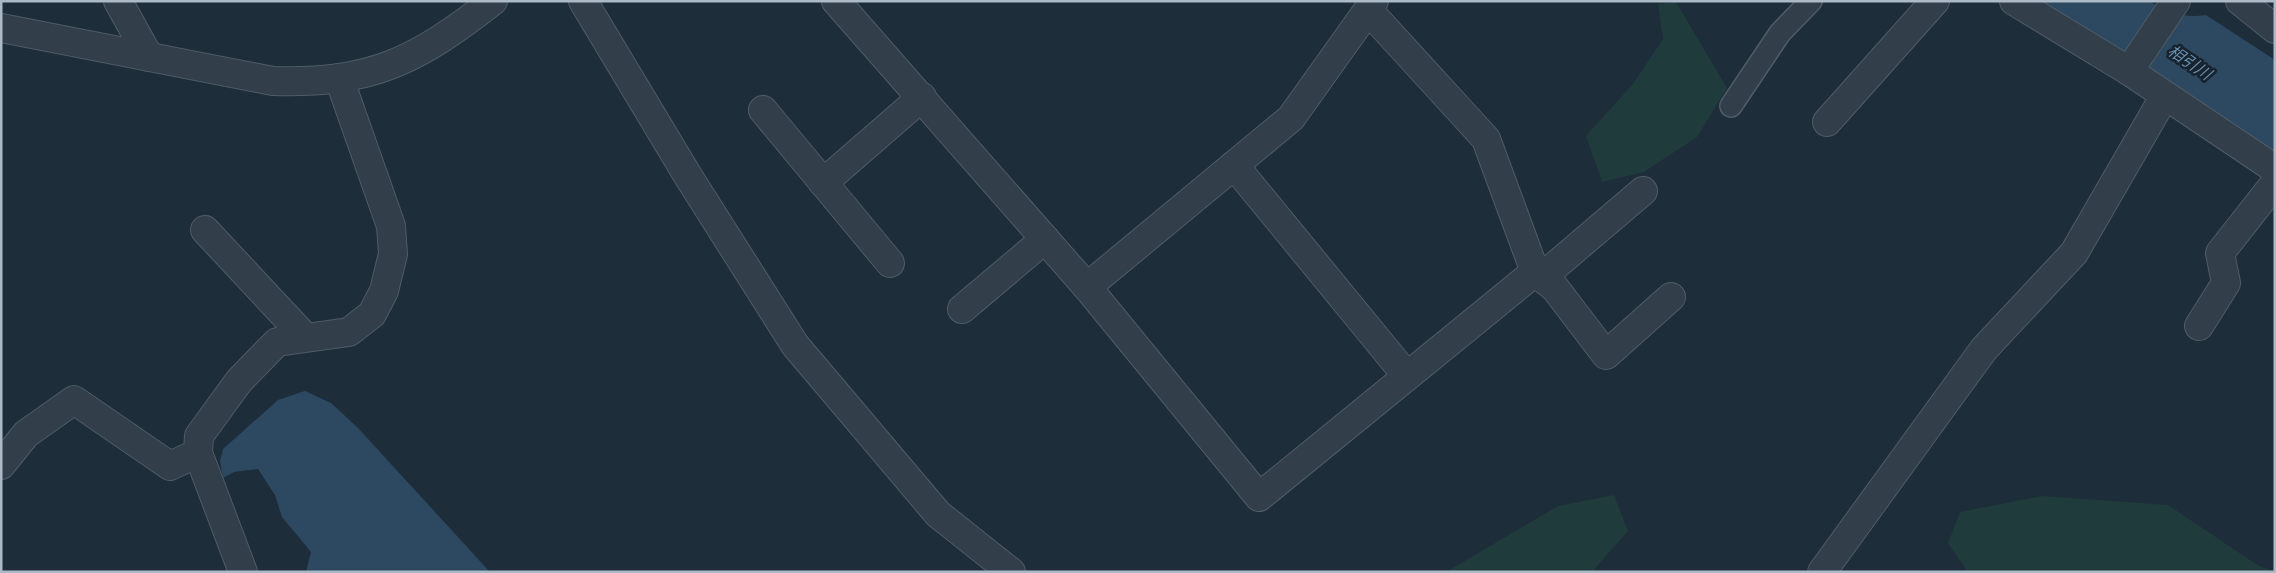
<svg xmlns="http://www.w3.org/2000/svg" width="2276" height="573" font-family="'Alegreya Sans','Noto Sans JP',sans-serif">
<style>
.green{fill:#203b3b}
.water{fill:#2d4961}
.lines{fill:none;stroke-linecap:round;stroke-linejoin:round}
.service-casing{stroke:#4f5c68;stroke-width:24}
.minor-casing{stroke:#4f5c68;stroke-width:30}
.service{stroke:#323e4a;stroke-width:21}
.minor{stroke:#323e4a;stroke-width:28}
.labels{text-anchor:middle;stroke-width:5;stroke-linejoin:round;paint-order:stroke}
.water-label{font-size:16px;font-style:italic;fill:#688fae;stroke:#17232e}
</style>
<rect width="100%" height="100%" fill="#1e2d3a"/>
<!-- green -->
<g class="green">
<path d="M1676 2 1727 88 1697 137 1644 172 1602 182 1586 136 1633 84 1663 39 1658 4Z"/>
<path d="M1614 495 1628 531 1592 572H1446L1558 506Z"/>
<path d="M2042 496 2168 505 2259 566 2275 572H1968L1948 543 1960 512Z"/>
</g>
<!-- water -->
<g class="water">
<path d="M2038 1H2150C2167 14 2186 18 2206 15L2275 60V159Z"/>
<path d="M305 391 331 403 358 428 490 572H306L311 552 282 517 275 495 258 469 234 472 223 478 220 461 223 449 278 400Z"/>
</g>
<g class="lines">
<defs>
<path id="service" d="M1731 106 1780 33 1811 1"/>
<g id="minor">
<path d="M118 1 149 57"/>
<path d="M583 1 688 176 795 345 938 514 1011 572"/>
<path d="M836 1 1087 287 1259 497 1535 272 1486 139 1368 10 1374 1"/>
<path d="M2014 1 2129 71 2275 169"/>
<path d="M2240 1 2275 29"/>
<path d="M1 28 273 81C373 84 417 60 493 1"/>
<path d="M2129 71 2176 1"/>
<path d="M763 110 890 263"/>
<path d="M1827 122 1935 1"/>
<path d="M1234 165 1407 376"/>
<path d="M823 183 922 97"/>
<path d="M205 230 305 337"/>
<path d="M1535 272 1555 288 1606 355 1671 297"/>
<path d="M1542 277 1643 191"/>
<path d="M1087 287 1291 118 1368 10"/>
<path d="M962 309 1045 239"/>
<path d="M2199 326 2226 283 2220 253 2275 183"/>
<path d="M1 465 26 434 74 400 170 466 198 453"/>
<path d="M243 572 198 453 199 436 239 381 277 342 349 332 372 314 384 291 393 254 391 226 339 78"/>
<path d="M1822 572 1984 349 2074 253 2164 97"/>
</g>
</defs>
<!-- service casing -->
<use href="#service" class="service-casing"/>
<!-- minor casing -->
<use href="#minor" class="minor-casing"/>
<!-- service -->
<use href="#service" class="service"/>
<!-- minor -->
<use href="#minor" class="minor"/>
</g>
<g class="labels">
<!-- water labels -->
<g class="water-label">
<text transform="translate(2190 62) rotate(34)" y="6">相引川</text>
</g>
</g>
<!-- border -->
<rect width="2276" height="573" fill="none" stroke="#acb9c7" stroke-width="5"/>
</svg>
